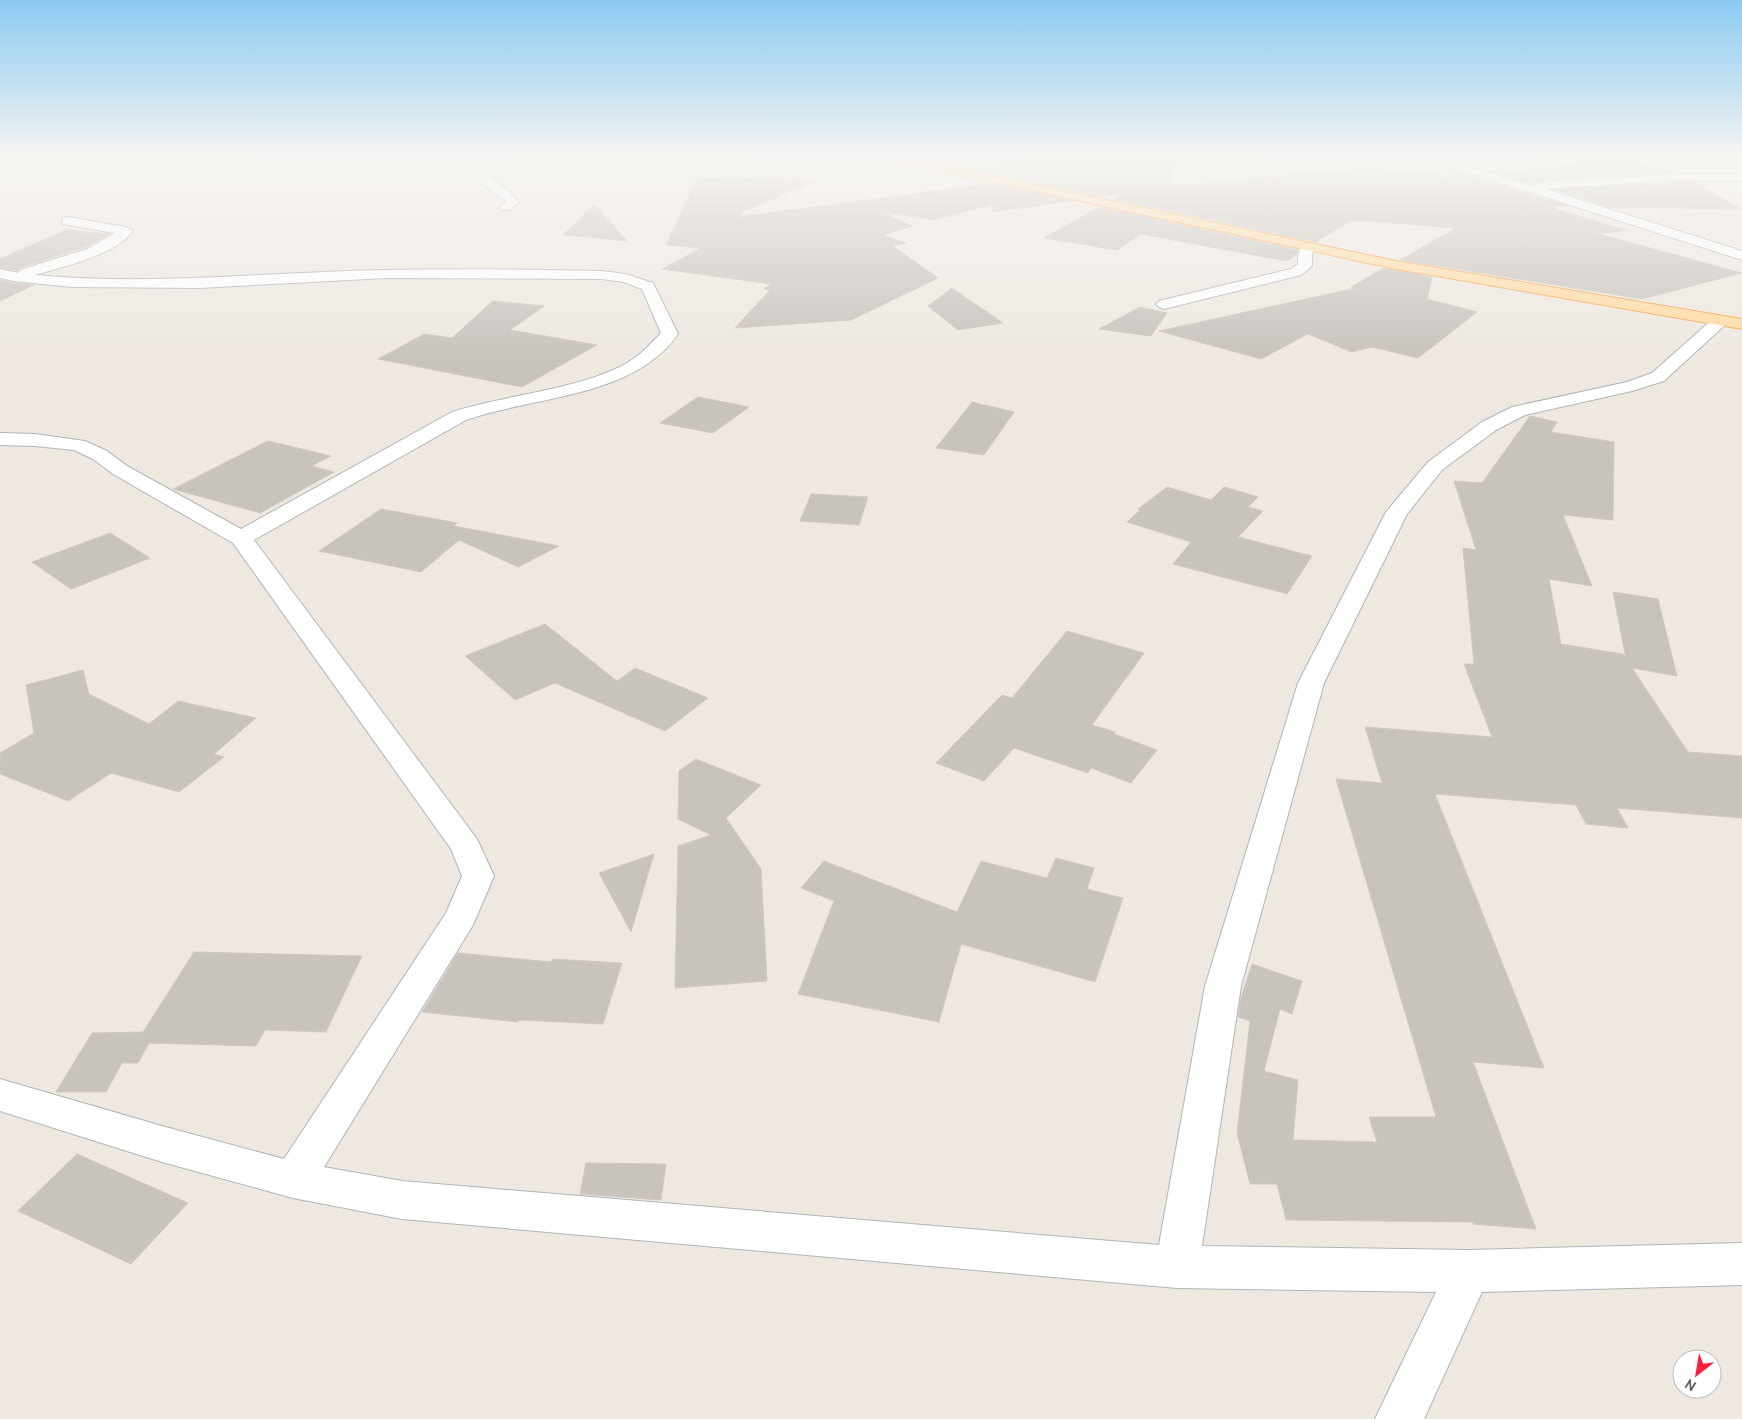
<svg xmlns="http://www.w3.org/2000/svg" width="1742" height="1419" font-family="Cabin,sans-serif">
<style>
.building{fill:#c9c3be;stroke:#d3c8bf}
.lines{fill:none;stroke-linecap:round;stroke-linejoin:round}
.minor-casing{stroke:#afb5b8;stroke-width:2}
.major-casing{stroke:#fda34b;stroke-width:2}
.minor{fill:#fff;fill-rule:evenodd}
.major{fill:#ffdca5;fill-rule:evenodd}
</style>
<rect width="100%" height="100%" fill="#eee8e1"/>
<!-- building -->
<g class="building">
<path d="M994 159H1176L1171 187 1374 166 1390 171 1420 168 1446 177 1460 174 1568 206H1556L1555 209 1626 230 1599 234 1742 273 1642 299 1400 260 1456 228 1352 220 1316 242 1113 199 1123 193 1101 197 994 174Z"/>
<path d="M1597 159H1624L1675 172 1541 180 1535 184 1502 174Z"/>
<path d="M697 178 818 180 741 212 742 216 991 184 1071 201 993 212V204L934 220 883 212 912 226 883 235 906 243 893 246 938 278 851 320 735 328 770 290 764 289 771 284 662 269 701 248 666 245Z"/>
<path d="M1692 182 1742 209 1609 207 1556 190Z"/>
<path d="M594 204 627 241 563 235Z"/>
<path d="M1099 207 1298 250 1297 255 1286 261 1141 234 1117 250 1044 238Z"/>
<path d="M66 230 110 234 86 247 19 268 17 271 0 267V259Z"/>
<path d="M1384 268 1432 277 1427 299 1477 312 1418 358 1372 347 1352 352 1308 334 1261 359 1159 331 1356 288 1351 287Z"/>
<path d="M0 280 13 283 34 285 0 301Z"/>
<path d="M952 288 1003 323 958 330 928 306Z"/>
<path d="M493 301 544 306 510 330 597 345 522 387 378 359 424 334 452 338Z"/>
<path d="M1140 307 1167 313 1151 336 1099 329Z"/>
<path d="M698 397 749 407 713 433 660 423Z"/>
<path d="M972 402 1014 412 984 455 936 448Z"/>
<path d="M1530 416 1557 422 1551 432 1614 442 1613 520 1563 515 1592 586 1549 579 1561 644 1623 654 1626 659 1613 592 1658 599 1677 676 1632 668 1688 752 1742 756V818L1617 808 1628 828 1586 824 1576 805 1435 794 1544 1068 1473 1062 1536 1229 1473 1224V1222L1286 1220 1277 1184H1250L1237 1133 1250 1021 1238 1017 1241 998 1252 964 1302 981 1292 1014 1280 1009 1264 1071 1298 1080 1293 1140 1377 1142 1369 1117H1436L1336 779 1382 783 1365 727 1492 737 1464 664H1474L1463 548 1476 550 1454 481 1482 483Z"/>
<path d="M268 441 331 456 311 466 334 472 260 513 173 489Z"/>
<path d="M1167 487 1211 500 1224 487 1258 497 1248 507 1263 511 1238 537 1312 556 1287 594 1173 564 1191 542 1127 522 1140 510 1138 509Z"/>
<path d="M811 494 868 497 859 525 800 521Z"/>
<path d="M381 509 457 523 454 526 559 546 518 567 459 540 421 572 319 551Z"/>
<path d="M110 533 150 558 71 589 32 562Z"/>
<path d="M545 624 617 681 635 668 708 698 665 731 555 683 515 700 465 656Z"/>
<path d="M1067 631 1144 653 1092 725 1115 732 1114 734 1157 750 1131 783 1091 768 1088 773 1014 748 984 781 936 763 1002 695 1012 698Z"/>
<path d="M83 670 89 694 149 724 178 701 256 718 214 754 224 757 179 792 111 773 68 801 0 774V753L34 733 26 685Z"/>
<path d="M696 759 761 785 726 818 761 869 767 981 675 988 678 846 711 835 678 819 679 771Z"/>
<path d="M654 854 631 932 599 873Z"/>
<path d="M1056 858 1094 868 1087 889 1123 898 1095 982 961 944 939 1022 798 994 834 901 801 888 824 861 957 912 981 861 1047 878Z"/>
<path d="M194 952 362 956 326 1032 265 1030 256 1046 149 1043 138 1063H122L106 1092H56L92 1033 143 1032Z"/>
<path d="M458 953 551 962 552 959 622 963 603 1024 519 1020 518 1022 422 1012Z"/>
<path d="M77 1154 188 1203 131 1264 18 1211Z"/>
<path d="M586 1163 666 1164 661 1200 580 1194Z"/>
</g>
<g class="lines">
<defs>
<g id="minor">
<path d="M448 159C452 159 457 158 461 159 474 162 511 191 519 202L510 210H502L500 207 506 201 502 198Z"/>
<path d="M1423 159H1441L1535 186 1541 182 1680 174H1742V180H1680L1546 189 1742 251V260L1523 190 1425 161Z"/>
<path d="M68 217 126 227 133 231C114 256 64 266 35 275 153 286 268 272 386 270 458 268 530 270 602 271L626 274 653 283 678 334C634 398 533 396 466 420L254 540 477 839 494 876 473 925 324 1167 402 1181 1159 1245 1205 986 1298 683 1386 512 1428 462 1482 422 1512 407 1627 382 1652 373 1715 317H1727L1729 320 1727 323 1664 381 1632 391 1525 415 1496 430 1442 470 1407 514 1324 683 1241 986 1202 1246 1469 1250 1742 1243V1285L1482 1292 1424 1419H1375L1436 1292 1177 1288 402 1219 293 1198 162 1162 0 1111V1079L162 1126 284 1159 446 913 462 876 451 849 233 543 113 474 93 459 74 450 35 446 0 445V433L35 434 85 441 107 451 127 466 241 529 452 412C506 394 592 389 636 357 645 350 653 341 661 333L642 289 623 282 602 279 386 278 199 288 73 287 13 281 0 278V269L18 273 20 270 87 249 115 233 63 224 62 221 63 218Z"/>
<path d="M1308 244 1315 248 1312 253V266L1301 275 1164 309 1159 307 1156 304 1159 301 1291 269 1298 264C1298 255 1298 246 1308 244Z"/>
</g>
<path id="major" d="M892 159H913L1396 261 1742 319V329L1396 269 898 162Z"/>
</defs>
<!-- minor casing -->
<use href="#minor" class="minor-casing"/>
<!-- major casing -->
<use href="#major" class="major-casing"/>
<!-- minor -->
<use href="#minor" class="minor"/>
<!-- major -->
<use href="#major" class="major"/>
</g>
<!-- sky -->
<linearGradient id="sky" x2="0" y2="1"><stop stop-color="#8bcaf1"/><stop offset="0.44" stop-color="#f7f5f2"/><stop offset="1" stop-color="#f7f5f2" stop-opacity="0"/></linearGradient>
<rect width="1742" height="358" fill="url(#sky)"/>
<!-- north arrow -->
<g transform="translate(1697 1374) rotate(211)"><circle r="24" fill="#ffffff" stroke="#bdbfc1"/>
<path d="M0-4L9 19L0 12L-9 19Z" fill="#f81e3e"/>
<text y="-8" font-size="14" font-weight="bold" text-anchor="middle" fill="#5a6064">N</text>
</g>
</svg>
